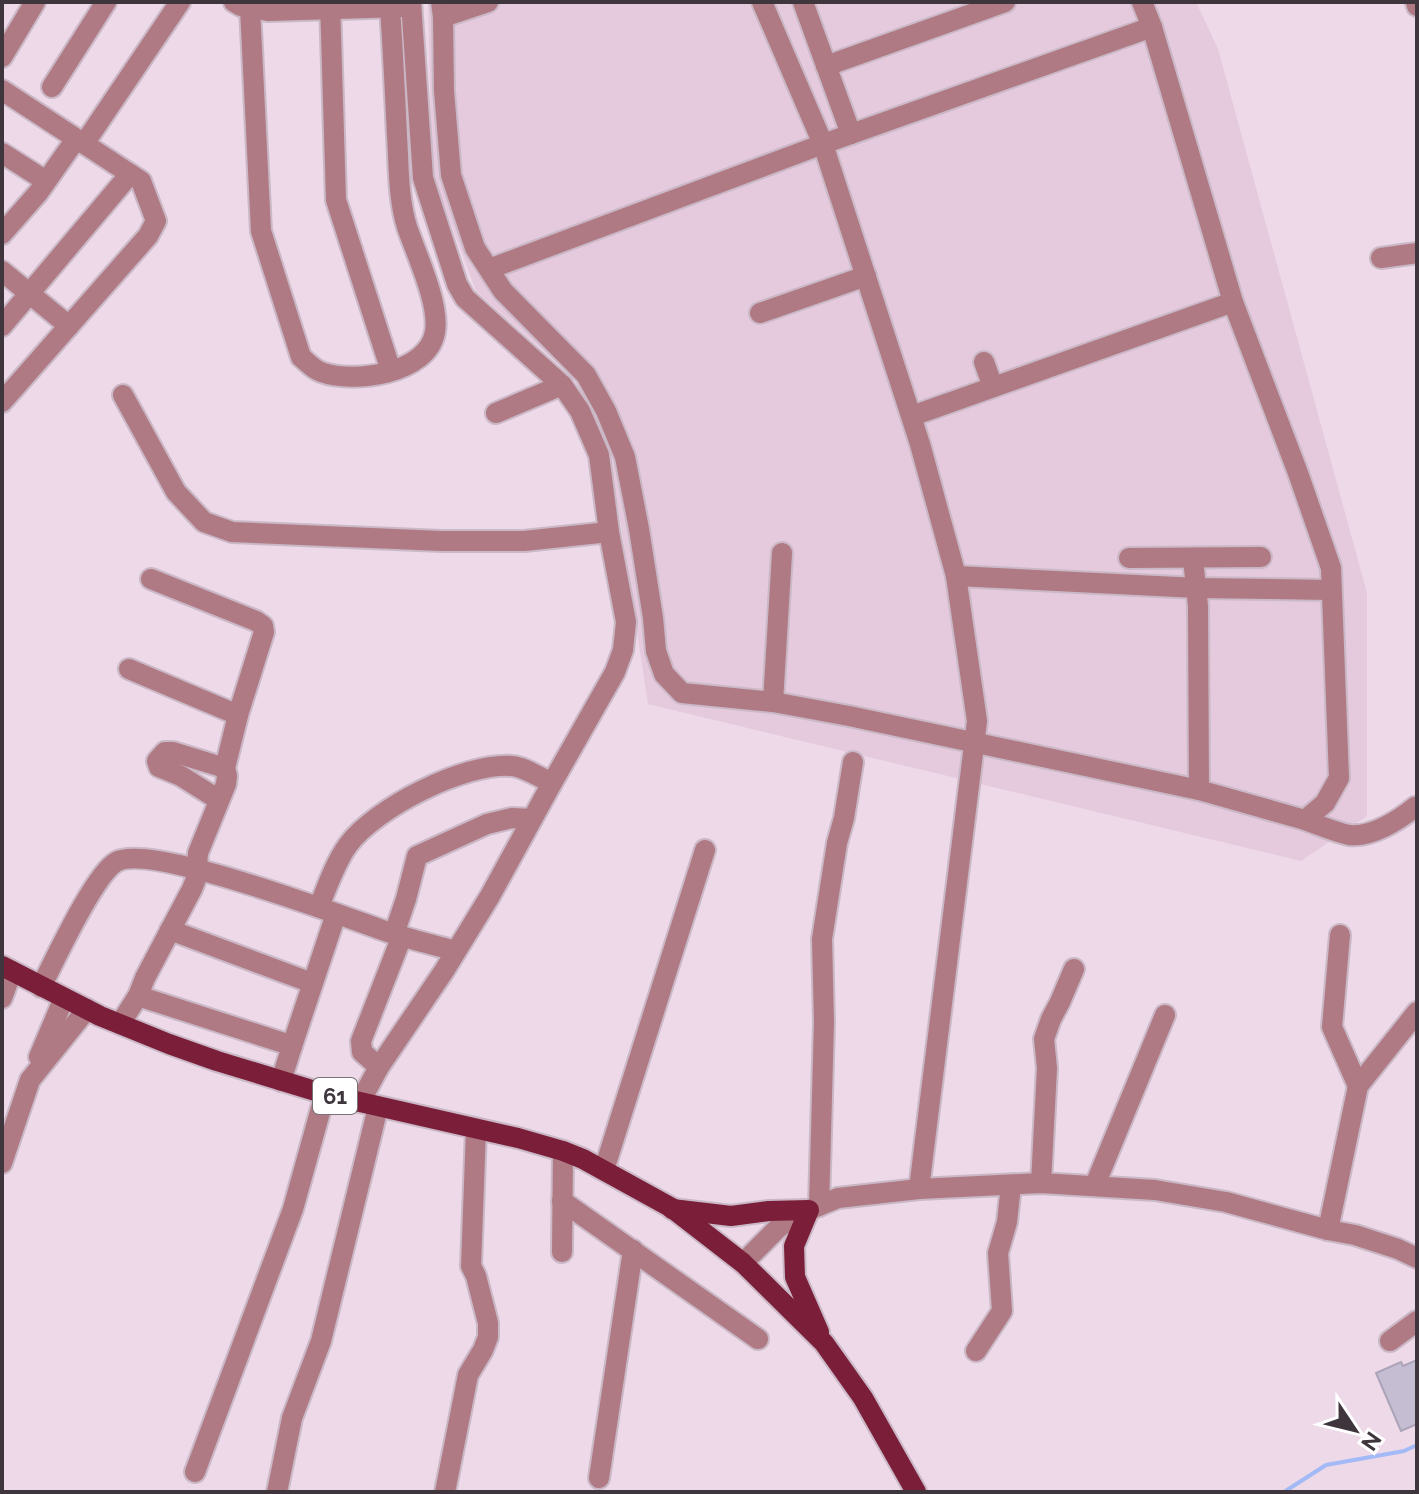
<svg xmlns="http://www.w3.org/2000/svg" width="1419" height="1494" font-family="Raleway,sans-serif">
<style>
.built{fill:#e5cade}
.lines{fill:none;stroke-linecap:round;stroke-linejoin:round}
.stream{stroke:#a3baf7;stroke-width:4}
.building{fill:#c5bed3;stroke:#aba4b9;stroke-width:2}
.minor-casing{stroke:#cab8c6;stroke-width:24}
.major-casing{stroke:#cab8c6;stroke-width:24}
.minor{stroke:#af7a83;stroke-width:20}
.major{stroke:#7b1e39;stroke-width:20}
.labels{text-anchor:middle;stroke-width:6;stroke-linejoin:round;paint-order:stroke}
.shield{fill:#fff;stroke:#787276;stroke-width:2}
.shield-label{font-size:22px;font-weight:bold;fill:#3e363c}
</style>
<rect width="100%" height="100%" fill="#edd9e8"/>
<!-- built -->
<path class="built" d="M428 2H1196L1218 49 1367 593V816L1301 861 648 704 610 454 574 378 476 291 432 173Z"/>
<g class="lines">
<!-- stream -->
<path class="stream" d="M1284 1492 1326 1465 1404 1451 1417 1445"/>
</g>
<!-- building -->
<path class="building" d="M1417 1360V1424L1401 1431 1376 1373 1401 1362 1403 1366Z"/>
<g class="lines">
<defs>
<g id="minor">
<path d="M234 2 241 6 268 11 403 7"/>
<path d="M330 2 336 200 391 371"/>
<path d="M441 2 443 17 444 91 451 175 475 248 503 291 586 375 606 411 625 457 639 529 653 618 656 651 664 674 682 693 773 702 849 716 1199 790 1305 820 1325 803 1339 778 1331 568 1298 473 1233 302 1152 27 1142 2"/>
<path d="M762 2 823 144 920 444 956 576 977 721 919 1189"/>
<path d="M803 2 851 134"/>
<path d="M1416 2 1417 6"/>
<path d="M250 8 261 231 301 357C307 362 313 369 321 372 354 384 428 374 435 332 440 304 416 254 407 227 398 198 399 166 397 136 395 93 393 50 390 8"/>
<path d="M443 17 488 2"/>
<path d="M2 57 35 2"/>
<path d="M826 66 1005 2"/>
<path d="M52 87 106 2"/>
<path d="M2 90 141 181 156 221 148 236 2 402"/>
<path d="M84 144 180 2"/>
<path d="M2 153 46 181"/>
<path d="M2 234 38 193 76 139"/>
<path d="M1381 258 1417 253"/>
<path d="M489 269 823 144 1152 27"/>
<path d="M2 271 69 326"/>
<path d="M760 313 866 276"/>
<path d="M2 326 130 174"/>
<path d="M984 362 993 387"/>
<path d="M123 395 176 492 204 522 232 532 442 541H524L609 532"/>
<path d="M496 413 562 385"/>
<path d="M912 416 1233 302"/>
<path d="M1129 558 1261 557"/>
<path d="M1193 559 1198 606 1199 790"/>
<path d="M956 576 1197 588 1331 590"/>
<path d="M129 669 238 715"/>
<path d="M773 702 782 553"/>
<path d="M219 800 181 776 159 767 157 761 165 752H173L225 768"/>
<path d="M1305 820C1319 825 1335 832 1349 835 1371 838 1399 820 1415 807L1417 808"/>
<path d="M319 907C327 887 335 863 348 845 375 808 465 762 512 766 525 767 540 778 552 783"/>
<path d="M170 930 312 983"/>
<path d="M394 934 406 899 417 856 487 824 512 818 532 819"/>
<path d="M1340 935 1332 1027 1358 1086"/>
<path d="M41 987C55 960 94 875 116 862 150 842 347 918 391 933 413 940 434 945 456 951"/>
<path d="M138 996 145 978 192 889 196 879 198 853 226 784 227 776 225 768 238 715 264 632 263 626 256 621 151 579"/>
<path d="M2 998 12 971"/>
<path d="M120 1024 138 996 287 1044 292 1046 281 1081"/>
<path d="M292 1046 336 914"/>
<path d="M39 1057 64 998"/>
<path d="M379 1067 362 1052 361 1041 402 936"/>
<path d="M360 1102 379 1067 444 971 490 896 552 783 615 672 623 650 626 622 609 532 599 455 580 411 562 385 465 298 457 284 423 178 411 2"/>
<path d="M2 1163 30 1080 87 1009"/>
<path d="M604 1170 705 850"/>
<path d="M1041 1183 1047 1068 1044 1039 1051 1019 1060 1002 1074 969"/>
<path d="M1095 1185 1165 1015"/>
<path d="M562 1201 758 1339"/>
<path d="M819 1206 824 1022 822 939 837 843 844 818 853 762"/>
<path d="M1328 1230 1358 1086 1417 1012"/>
<path d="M562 1252 563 1151"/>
<path d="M743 1263 778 1228 791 1219 809 1210 838 1198 919 1189 1041 1183 1155 1190 1226 1202 1328 1230 1355 1235 1398 1249 1417 1258"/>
<path d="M1390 1341 1417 1321"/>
<path d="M976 1351 1002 1311 998 1253 1007 1222 1011 1185"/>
<path d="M195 1472 293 1209 325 1094"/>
<path d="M599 1478 633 1250"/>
<path d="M277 1492 292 1418 321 1341 378 1107"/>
<path d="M445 1492 468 1375 483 1350 488 1337V1323L476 1276 471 1266 476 1129"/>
</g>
<g id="major">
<path d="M2 966 100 1016 169 1044 217 1061 325 1094 518 1138 563 1151 583 1159 672 1208 743 1263 824 1343 863 1398 916 1492"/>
<path d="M672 1209 731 1216 769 1211 809 1210 794 1246 795 1277 819 1332"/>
</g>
</defs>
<!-- minor casing -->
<use href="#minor" class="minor-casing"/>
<!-- major casing -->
<use href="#major" class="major-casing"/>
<!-- minor -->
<use href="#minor" class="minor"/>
<!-- major -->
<use href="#major" class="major"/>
</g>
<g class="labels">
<!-- shield labels -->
<rect class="shield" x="313" y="1078" width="44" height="36" rx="6"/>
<g class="shield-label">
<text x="335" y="1104">61</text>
</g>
</g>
<!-- border -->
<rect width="1419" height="1494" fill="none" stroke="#3e363c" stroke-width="8"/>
<!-- north arrow -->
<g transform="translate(1355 1430) rotate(125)" stroke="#ffffff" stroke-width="6" paint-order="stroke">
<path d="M0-6L14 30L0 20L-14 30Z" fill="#3e363c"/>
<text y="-12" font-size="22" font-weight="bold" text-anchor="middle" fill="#3e363c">N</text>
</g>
</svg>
